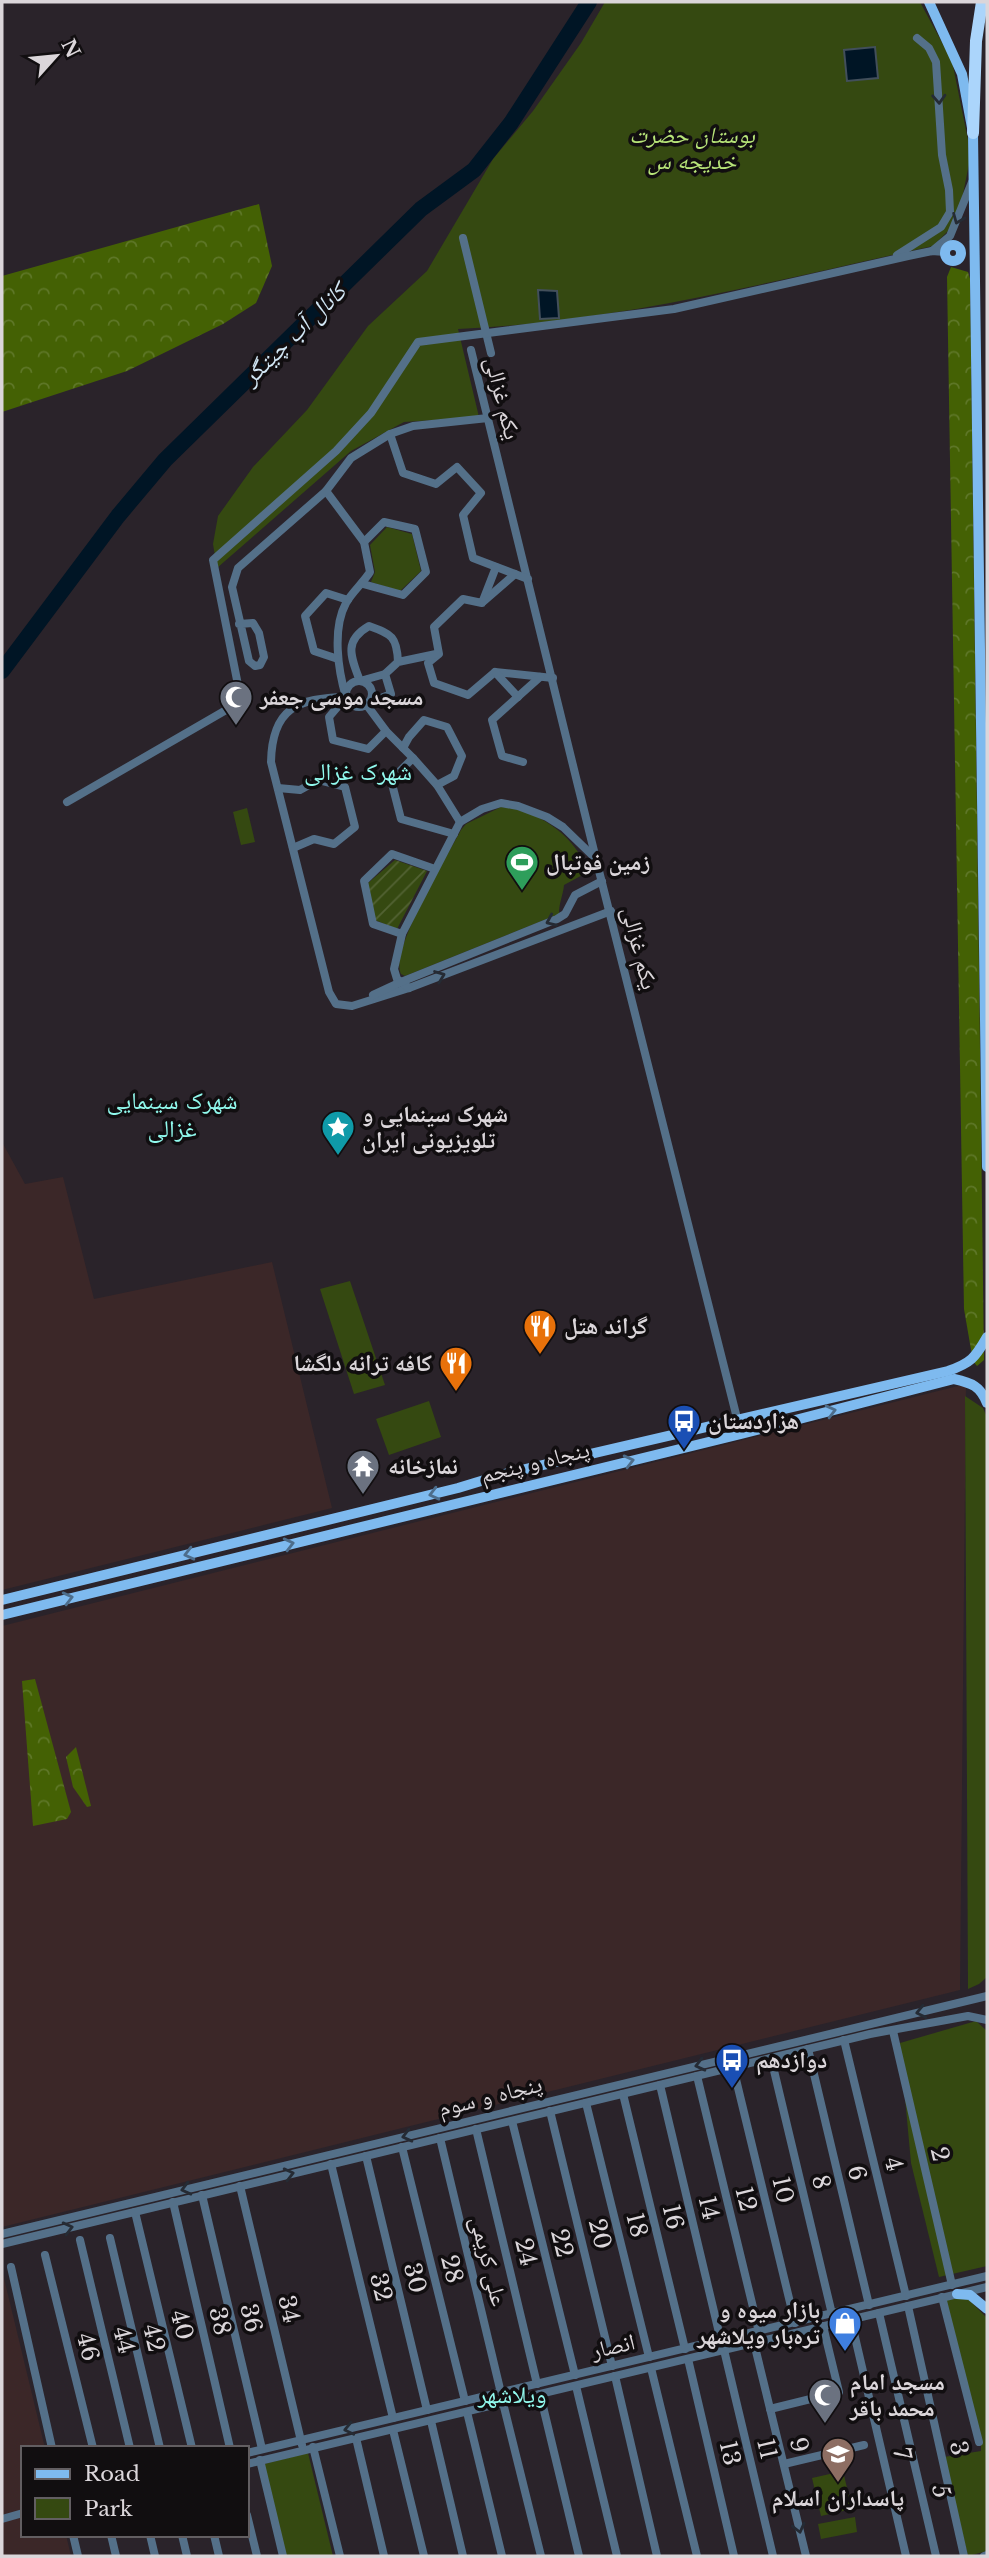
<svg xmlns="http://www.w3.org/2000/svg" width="989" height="2558" font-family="'Libre Baskerville','Noto Naskh Arabic',serif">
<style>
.industrial{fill:#3b2728}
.green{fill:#354911}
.forest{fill:url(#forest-crowns)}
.garden{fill:url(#garden-furrows)}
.water{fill:#001525;stroke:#424f5b;stroke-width:2}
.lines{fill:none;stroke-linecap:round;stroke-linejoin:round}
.river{stroke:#001525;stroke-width:16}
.minor{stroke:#547089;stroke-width:8}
.major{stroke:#7ebaef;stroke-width:10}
.highway{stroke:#abd5fb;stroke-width:12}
.oneway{stroke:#252b34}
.oneway2{stroke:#4d6d8b}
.labels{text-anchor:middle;stroke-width:7;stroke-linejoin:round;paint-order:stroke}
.park-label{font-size:23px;font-style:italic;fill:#b8e579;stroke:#110e10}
.street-label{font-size:23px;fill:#dbd6da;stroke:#110e10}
.poi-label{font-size:23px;font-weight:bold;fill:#dbd6da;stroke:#110e10;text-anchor:start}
.water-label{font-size:24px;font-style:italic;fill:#d2e7f5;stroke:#110e10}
.neighbourhood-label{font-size:24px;fill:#91faee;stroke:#110e10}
</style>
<defs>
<pattern id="forest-crowns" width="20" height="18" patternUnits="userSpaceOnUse" patternTransform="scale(1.75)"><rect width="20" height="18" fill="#446104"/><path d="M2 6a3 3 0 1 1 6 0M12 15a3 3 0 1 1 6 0" fill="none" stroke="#5e7728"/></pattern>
<pattern id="garden-furrows" width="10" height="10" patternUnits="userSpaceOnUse" patternTransform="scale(1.75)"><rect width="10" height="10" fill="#354911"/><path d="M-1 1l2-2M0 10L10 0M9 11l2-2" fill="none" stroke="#526233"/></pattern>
</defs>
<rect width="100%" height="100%" fill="#2a232a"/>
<!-- industrial -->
<g class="industrial">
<path d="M2 1142 25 1184 63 1177 94 1299 272 1262 332 1508 2 1590Z"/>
<path d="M966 1384 960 1990 2 2227V1626Z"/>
<path d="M2 2270 45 2448H23V2535H66L71 2556H2Z"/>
</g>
<!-- green -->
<g class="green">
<path d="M605 2H920L952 61 968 140 969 164 961 204 952 227 933 246C776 280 619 322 458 329L479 417 404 422 351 451 217 568 213 544 218 516 253 467 307 410 368 326 427 271 493 159 533 111 581 43Z"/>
<path d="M387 527 412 534 421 571 400 591 371 582 375 572 370 545Z"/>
<path d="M501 807C538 810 576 836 588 872L564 885C563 896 559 902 559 914L405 976 401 974C389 951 448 855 461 830L466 824Z"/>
<path d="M247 808 255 842 241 845 233 812Z"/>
<path d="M350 1281 385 1385 354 1394 320 1289Z"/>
<path d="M965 1396 983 1408 986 1415 987 1977 979 1984 968 1989Z"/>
<path d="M429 1401 441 1437 389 1455 376 1419Z"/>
<path d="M976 2021 987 2031V2266L939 2277 911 2163 900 2043Z"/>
<path d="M959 2297 968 2299 987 2318V2551L968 2556 944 2457 981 2451V2438L946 2299Z"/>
<path d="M308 2453 333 2556H286L264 2464Z"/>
<path d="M843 2471 852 2509 821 2516 812 2478Z"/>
<path d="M855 2517 857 2532 821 2539 818 2524Z"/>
</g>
<!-- forest -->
<g class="forest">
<path d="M259 204 272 266 256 303 223 324 127 371 2 412V276Z"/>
<path d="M951 267 968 272 970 279 984 1360 977 1366 973 1361 964 1309 947 277Z"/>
<path d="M35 1679 71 1812 67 1819 33 1826 22 1681Z"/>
<path d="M76 1747 91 1806 87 1807 73 1787 66 1757Z"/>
</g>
<!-- garden -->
<path class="garden" d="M395 860 427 871 397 929 375 920 368 883Z"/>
<!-- water -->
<g class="water">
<path d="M875 47 878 78 847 81 844 50Z"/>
<path d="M538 290 557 291 559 318 540 319Z"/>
</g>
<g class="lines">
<!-- river -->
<path class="river" d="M2 671 118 516 165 460 421 209 474 170 511 123 589 2"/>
<!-- minor -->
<g class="minor">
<path d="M463 238 491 353"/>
<path d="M932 251 950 236 972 182"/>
<path d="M897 255 941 227 950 212 949 190 942 155 936 62 929 48 917 38"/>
<path d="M471 350 596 859 741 1434"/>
<path d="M390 434 403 473 436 484 457 467 481 493 463 515 473 558 528 579"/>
<path d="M326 491 364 542 370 572C363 583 352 592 346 603 332 629 338 670 346 697"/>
<path d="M496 567 482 603 463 599 434 627 439 654 428 663 434 683 468 695 495 672 553 678"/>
<path d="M363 584 403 595 426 572 415 529 384 522 364 542"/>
<path d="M484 601 515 574"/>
<path d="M239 624 253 623 259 633 264 657 260 665 255 666 249 661 232 587 238 568 326 491 351 458 390 434 413 426 488 418"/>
<path d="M338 659 314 651 305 616 326 593 348 600"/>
<path d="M398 662 385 674 360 681C351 657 343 641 369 626 392 634 397 637 398 662L436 654"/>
<path d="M495 672 518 697"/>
<path d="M385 674 391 694 366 704 386 731 403 748"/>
<circle cx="359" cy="694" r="13"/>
<path d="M346 697C298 698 272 708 271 762L329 992 336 1004 352 1006 409 988 611 911"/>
<path d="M346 697 329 717 333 740 368 749 386 731"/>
<path d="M413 758 403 748 409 737 424 720 447 727 462 756 454 776 437 785"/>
<path d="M523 762 502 756 492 720 540 677"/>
<path d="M278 788 300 790 318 780 345 787 355 827 334 844 314 839 293 848"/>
<path d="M67 802 233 706 238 685 213 560 336 451 371 413 418 342 674 309 908 256 932 251 945 252"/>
<path d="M454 834 401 819 391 780 413 758 437 785 460 822"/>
<path d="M402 934 373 924 364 881 392 854 435 869"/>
<path d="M409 988 397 979 394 969 402 934 460 822 482 809 501 803 518 806 547 817 563 827 594 857"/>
<path d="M373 995 401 982 557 919 565 914 575 895 602 881"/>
<path d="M893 2031 952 2285"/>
<path d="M844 2040 906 2296"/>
<path d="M808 2049 869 2305"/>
<path d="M771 2058 832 2314"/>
<path d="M733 2067 795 2323"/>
<path d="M697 2076 759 2332"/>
<path d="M660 2085 721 2341"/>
<path d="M623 2094 685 2349"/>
<path d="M586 2103 649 2357"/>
<path d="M550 2111 612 2366"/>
<path d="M512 2121 575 2375"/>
<path d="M476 2129 537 2384"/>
<path d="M440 2138 501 2393"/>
<path d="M402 2147 465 2401"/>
<path d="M366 2156 427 2410"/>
<path d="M331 2164 393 2418"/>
<path d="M240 2186 302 2445"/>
<path d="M202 2195 262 2449"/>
<path d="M173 2202 230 2448"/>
<path d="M135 2212 192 2448"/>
<path d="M2 2234 987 1996"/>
<path d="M110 2238 160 2448"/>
<path d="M80 2240 130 2448"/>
<path d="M2 2244 870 2034 968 2016 987 2020"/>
<path d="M45 2255 93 2448"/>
<path d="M11 2267 52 2448"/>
<path d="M942 2297 979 2442"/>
<path d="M908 2306 964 2556"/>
<path d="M879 2313 936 2556"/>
<path d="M851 2320 906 2556"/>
<path d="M754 2343 806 2556"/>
<path d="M724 2350 773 2556"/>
<path d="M688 2359 734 2556"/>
<path d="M651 2368 697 2556"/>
<path d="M615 2376 657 2556"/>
<path d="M576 2386 617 2556"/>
<path d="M540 2394 579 2556"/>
<path d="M503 2403 541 2556"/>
<path d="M770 2409 839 2392 823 2326"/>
<path d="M467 2412 502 2556"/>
<path d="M431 2421 463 2556"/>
<path d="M393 2430 424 2556"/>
<path d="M356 2438 384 2556"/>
<path d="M313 2447 340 2556"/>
<path d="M247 2453 987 2276"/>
<path d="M260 2460 283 2556"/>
<path d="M247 2464 987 2287"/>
<path d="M784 2464 864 2445"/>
<path d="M247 2515 257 2556"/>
<path d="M2 2519 23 2513"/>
<path d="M73 2535 78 2556"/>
<path d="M111 2535 116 2556"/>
<path d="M150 2535 155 2556"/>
<path d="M182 2535 187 2556"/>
<path d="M214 2535 219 2556"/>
<path d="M984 2556 987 2555"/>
</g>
<!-- major -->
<g class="major">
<path d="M929 2 962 74 973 133 987 1167"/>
<circle cx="953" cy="253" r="8"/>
<path d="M2 1600 458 1488 504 1474 948 1371C971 1363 975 1358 987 1337"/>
<path d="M2 1615 741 1434 954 1379C972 1383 980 1386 987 1403"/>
<path d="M957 2294 970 2295 987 2309"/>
</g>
<!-- highway -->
<path class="highway" d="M973 133 976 41 982 2"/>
</g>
<!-- one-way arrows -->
<defs><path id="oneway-chevron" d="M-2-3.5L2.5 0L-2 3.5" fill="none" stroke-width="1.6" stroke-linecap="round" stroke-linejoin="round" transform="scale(1.75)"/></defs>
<g class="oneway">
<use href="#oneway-chevron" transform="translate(939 99) rotate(87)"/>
<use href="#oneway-chevron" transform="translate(958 219) rotate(112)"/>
<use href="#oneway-chevron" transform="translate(551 921) rotate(156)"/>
<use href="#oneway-chevron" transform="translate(440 976) rotate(-21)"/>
<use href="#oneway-chevron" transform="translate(921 2012) rotate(167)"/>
<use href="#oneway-chevron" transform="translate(700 2065) rotate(166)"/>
<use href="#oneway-chevron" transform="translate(407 2136) rotate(166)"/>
<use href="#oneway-chevron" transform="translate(289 2174) rotate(-14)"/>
<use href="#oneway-chevron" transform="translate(186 2189) rotate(166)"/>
<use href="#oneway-chevron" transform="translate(68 2228) rotate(-14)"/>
<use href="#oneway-chevron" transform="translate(349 2429) rotate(167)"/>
<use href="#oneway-chevron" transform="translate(799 2528) rotate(76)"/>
</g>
<g class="oneway2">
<use href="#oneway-chevron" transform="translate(831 1411) rotate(-14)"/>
<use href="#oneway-chevron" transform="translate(629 1461) rotate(-14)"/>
<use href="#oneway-chevron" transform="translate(434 1494) rotate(166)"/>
<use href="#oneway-chevron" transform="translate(289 1544) rotate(-14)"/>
<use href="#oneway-chevron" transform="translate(189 1554) rotate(166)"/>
<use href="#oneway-chevron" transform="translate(68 1598) rotate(-14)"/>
</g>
<!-- icons -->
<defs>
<symbol id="mosque-pin" viewBox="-11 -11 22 30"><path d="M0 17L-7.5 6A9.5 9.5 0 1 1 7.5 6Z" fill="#6b7280" stroke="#110e10"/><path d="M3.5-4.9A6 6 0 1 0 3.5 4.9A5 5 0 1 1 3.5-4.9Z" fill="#fff"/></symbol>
<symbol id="stadium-pin" viewBox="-11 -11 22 30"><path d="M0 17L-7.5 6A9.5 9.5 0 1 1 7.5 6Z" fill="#2e9e5b" stroke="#110e10"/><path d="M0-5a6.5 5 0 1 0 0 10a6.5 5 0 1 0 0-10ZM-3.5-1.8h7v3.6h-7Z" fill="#fff"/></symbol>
<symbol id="sight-pin" viewBox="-11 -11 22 30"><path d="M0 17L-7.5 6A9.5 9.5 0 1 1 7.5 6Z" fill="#0f9aa8" stroke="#110e10"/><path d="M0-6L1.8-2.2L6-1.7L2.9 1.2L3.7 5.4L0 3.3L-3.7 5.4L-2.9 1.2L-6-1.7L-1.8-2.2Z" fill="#fff"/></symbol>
<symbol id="restaurant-pin" viewBox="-11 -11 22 30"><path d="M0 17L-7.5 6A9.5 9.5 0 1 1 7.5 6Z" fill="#e8710a" stroke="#110e10"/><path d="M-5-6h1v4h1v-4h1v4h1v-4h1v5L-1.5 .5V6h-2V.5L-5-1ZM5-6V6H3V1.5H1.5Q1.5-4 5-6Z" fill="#fff"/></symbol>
<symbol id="bus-pin" viewBox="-11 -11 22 30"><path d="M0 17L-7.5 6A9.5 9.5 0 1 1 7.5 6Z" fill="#1a4fb4" stroke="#110e10"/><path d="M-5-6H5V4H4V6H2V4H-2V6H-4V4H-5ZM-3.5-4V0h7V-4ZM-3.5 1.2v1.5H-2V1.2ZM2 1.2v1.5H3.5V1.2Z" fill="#fff"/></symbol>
<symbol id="temple-pin" viewBox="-11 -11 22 30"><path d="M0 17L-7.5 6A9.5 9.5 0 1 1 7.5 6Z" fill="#6b7280" stroke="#110e10"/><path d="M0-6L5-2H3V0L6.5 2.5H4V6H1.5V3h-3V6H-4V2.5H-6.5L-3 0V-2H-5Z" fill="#fff"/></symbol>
<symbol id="shop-pin" viewBox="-11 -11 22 30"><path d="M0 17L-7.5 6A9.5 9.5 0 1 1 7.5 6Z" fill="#3f7fe0" stroke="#110e10"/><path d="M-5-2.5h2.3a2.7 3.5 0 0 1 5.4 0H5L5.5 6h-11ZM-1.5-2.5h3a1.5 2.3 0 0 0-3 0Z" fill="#fff"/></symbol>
<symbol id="school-pin" viewBox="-11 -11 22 30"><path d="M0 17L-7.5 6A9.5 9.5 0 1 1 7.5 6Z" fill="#8d6e63" stroke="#110e10"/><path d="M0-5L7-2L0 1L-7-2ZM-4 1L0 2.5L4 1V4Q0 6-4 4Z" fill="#fff"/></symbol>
</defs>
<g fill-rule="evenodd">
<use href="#mosque-pin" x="217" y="678" width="38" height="52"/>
<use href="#stadium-pin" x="503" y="843" width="38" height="52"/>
<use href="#sight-pin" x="319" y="1108" width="38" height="52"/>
<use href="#restaurant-pin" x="521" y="1307" width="38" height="52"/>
<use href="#restaurant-pin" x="437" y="1344" width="38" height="52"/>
<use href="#bus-pin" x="665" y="1402" width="38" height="52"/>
<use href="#temple-pin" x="344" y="1447" width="38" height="52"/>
<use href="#bus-pin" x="713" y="2041" width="38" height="52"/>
<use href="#shop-pin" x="826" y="2304" width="38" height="52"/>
<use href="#mosque-pin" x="806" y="2376" width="38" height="52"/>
<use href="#school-pin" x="819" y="2435" width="38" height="52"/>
</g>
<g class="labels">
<!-- park labels -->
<g class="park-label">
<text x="692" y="143">بوستان حضرت<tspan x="692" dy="26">خدیجه س</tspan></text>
</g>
<!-- street labels -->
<g class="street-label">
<text transform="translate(503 398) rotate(76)" y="8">یکم غزالی</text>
<text transform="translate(640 948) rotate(76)" y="8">یکم غزالی</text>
<text transform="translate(535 1462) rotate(-14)" y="8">پنجاه و پنجم</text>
<text transform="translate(490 2096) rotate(-14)" y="8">پنجاه و سوم</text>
<text transform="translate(940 2154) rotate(77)" y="8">2</text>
<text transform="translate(894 2164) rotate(76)" y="8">4</text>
<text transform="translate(857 2173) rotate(77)" y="8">6</text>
<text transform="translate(821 2182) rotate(77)" y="8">8</text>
<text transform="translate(783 2190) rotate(77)" y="8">10</text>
<text transform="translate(746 2199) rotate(76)" y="8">12</text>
<text transform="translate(709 2208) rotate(77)" y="8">14</text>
<text transform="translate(673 2217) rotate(77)" y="8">16</text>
<text transform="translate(637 2225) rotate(76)" y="8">18</text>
<text transform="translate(600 2234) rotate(76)" y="8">20</text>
<text transform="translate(562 2243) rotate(76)" y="8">22</text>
<text transform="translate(526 2252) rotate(77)" y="8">24</text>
<text transform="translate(489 2261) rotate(76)" y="8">علی کریمی</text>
<text transform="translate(452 2269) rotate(76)" y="8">28</text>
<text transform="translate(415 2278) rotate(76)" y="8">30</text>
<text transform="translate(381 2287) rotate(76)" y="8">32</text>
<text transform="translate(289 2309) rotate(77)" y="8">34</text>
<text transform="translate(251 2318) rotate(77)" y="8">36</text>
<text transform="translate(220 2321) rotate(77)" y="8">38</text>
<text transform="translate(182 2325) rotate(76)" y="8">40</text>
<text transform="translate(154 2338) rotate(77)" y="8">42</text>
<text transform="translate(124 2340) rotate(76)" y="8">44</text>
<text transform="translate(613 2346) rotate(-13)" y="8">انصار</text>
<text transform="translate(88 2347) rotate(76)" y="8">46</text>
<text transform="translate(799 2445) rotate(76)" y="8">9</text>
<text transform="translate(959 2448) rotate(77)" y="8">3</text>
<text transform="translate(767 2449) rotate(77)" y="8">11</text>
<text transform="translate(730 2453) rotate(77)" y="8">13</text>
<text transform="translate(902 2454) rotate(78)" y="8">7</text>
<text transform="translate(941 2491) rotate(77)" y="8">5</text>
</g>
<!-- poi labels -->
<g class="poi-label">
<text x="260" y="705">مسجد موسی جعفر</text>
<text x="546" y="870">زمین فوتبال</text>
<text x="362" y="1122">شهرک سینمایی و<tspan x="362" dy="26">تلویزیونی ایران</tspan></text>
<text x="564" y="1334">گراند هتل</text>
<text x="432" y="1371" text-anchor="end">کافه ترانه دلگشا</text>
<text x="708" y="1429">هزاردستان</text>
<text x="388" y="1474">نمازخانه</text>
<text x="756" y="2068">دوازدهم</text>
<text x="820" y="2318" text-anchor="end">بازار میوه و<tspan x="820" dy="26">تره‌بار ویلاشهر</tspan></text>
<text x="850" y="2390">مسجد امام<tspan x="850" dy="26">محمد باقر</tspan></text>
<text x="838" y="2506" text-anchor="middle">پاسداران اسلام</text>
</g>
<!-- water labels -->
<g class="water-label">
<text transform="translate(294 334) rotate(-44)" y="8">کانال آب چیتگر</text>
</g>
<!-- neighbourhood labels -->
<g class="neighbourhood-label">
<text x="358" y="780">شهرک غزالی</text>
<text x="172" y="1109">شهرک سینمایی<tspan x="172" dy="28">غزالی</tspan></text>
<text x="512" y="2403">ویلاشهر</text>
</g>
</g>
<!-- border -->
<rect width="989" height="2558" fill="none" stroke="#dbd6da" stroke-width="7"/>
<!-- legend -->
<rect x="21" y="2446" width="228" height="91" fill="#110e10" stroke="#625e61" stroke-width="2"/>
<rect x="35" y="2469" width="35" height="10" fill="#7ebaef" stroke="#625e61" stroke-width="2"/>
<text x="84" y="2481" font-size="21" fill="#dbd6da">Road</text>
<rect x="35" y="2498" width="35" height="21" fill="#354911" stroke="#625e61" stroke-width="2"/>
<text x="84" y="2516" font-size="21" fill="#dbd6da">Park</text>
<!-- north arrow -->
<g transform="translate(56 56) rotate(63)" stroke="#110e10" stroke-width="5" paint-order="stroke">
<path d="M0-5L12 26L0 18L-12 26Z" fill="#dbd6da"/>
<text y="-10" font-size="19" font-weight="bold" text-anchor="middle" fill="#dbd6da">N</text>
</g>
</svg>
